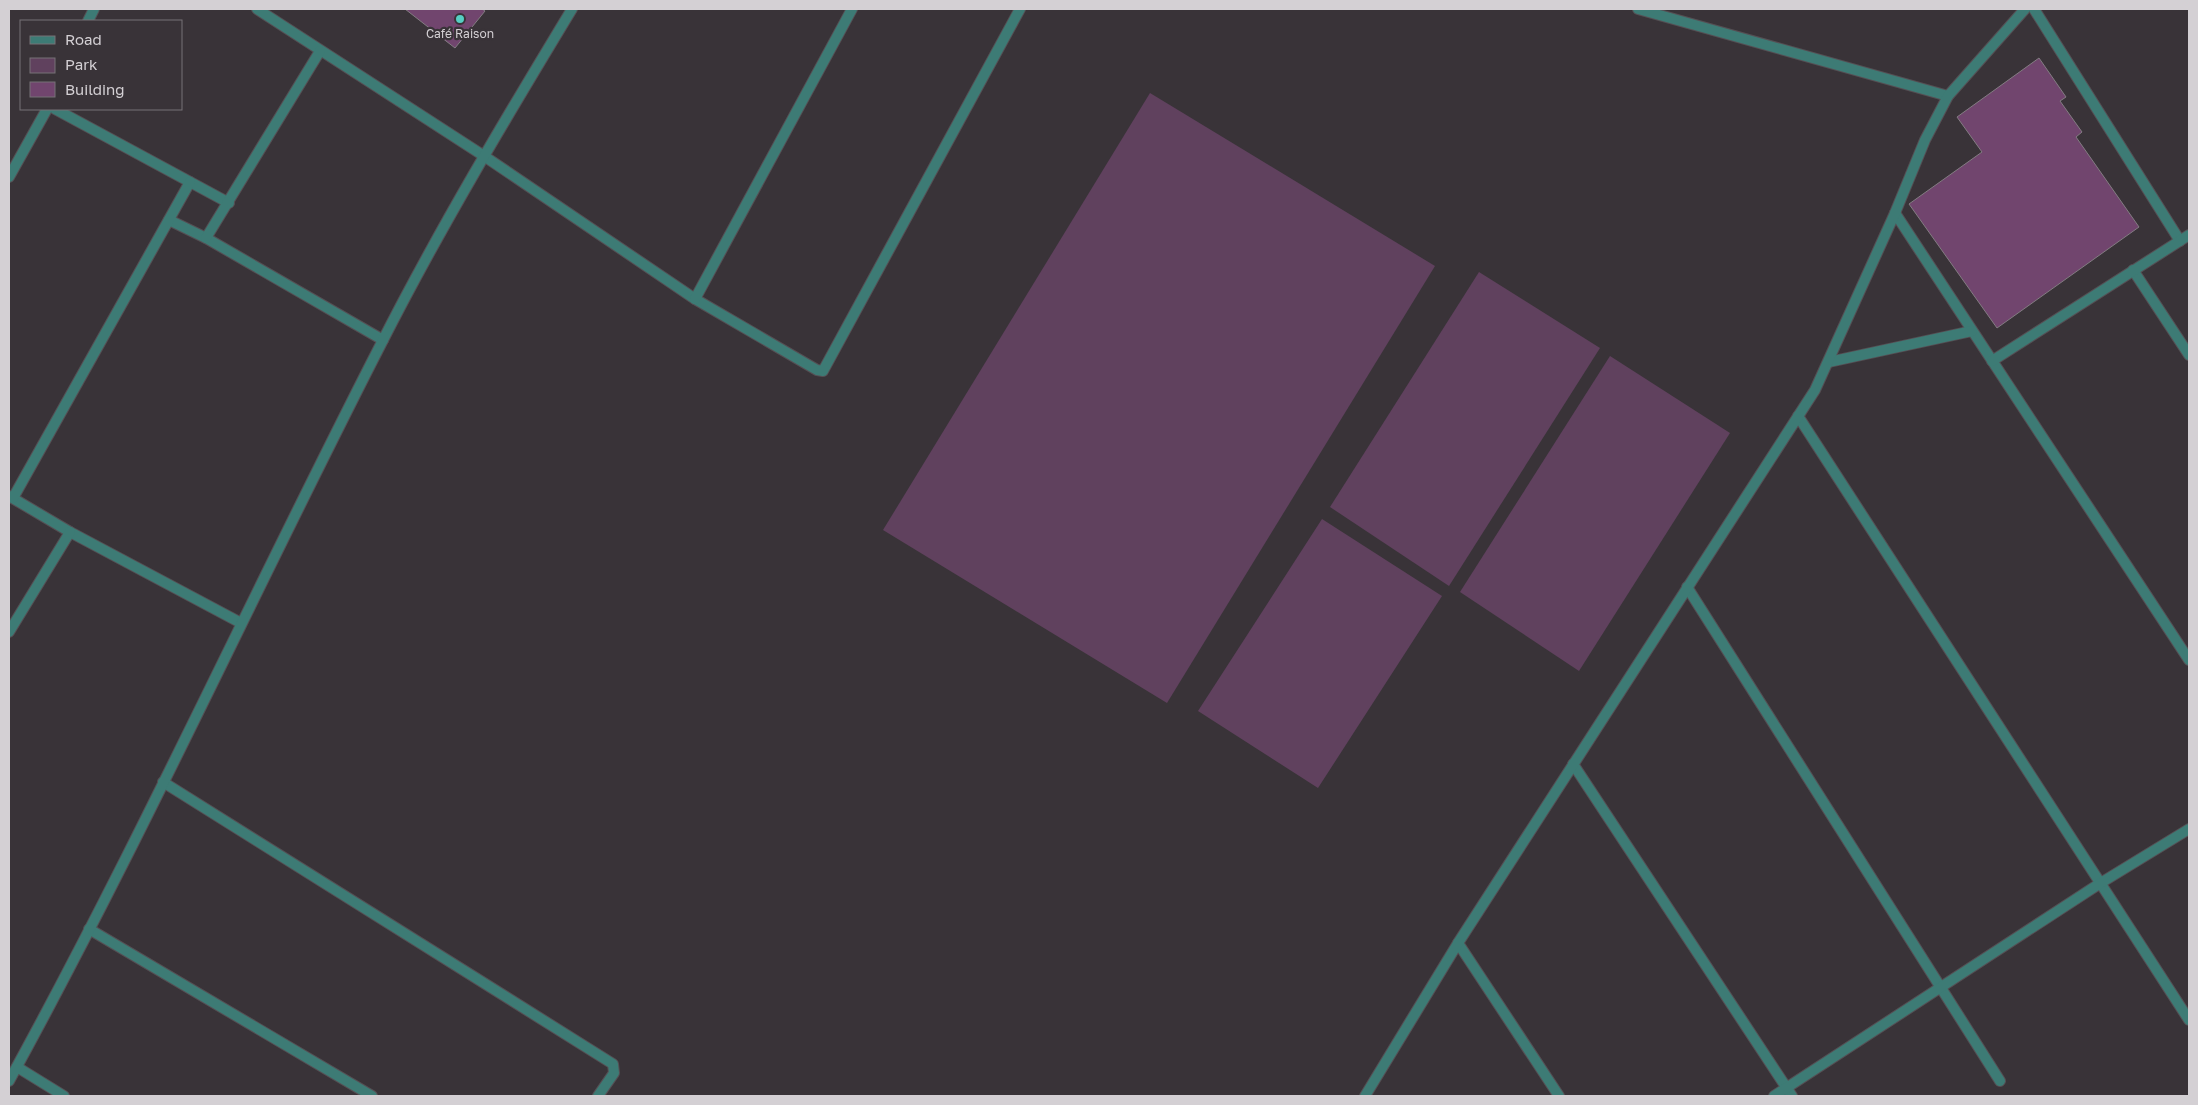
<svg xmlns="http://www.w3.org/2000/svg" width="2198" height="1105" font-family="'Golos Text',sans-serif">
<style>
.green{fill:#60415e}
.building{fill:#71456e;stroke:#837c82}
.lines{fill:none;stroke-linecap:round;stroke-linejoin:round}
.minor-casing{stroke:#554f54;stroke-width:12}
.minor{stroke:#3d7b75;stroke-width:10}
.poi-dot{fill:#56cec3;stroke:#393338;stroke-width:2}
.labels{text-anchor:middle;stroke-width:4.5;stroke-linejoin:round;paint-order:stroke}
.poi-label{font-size:12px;fill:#d4d0d4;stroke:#393338}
</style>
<rect width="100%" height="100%" fill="#393338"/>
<!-- green -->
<g class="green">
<path d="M1150 93 1435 266 1167 703 883 530Z"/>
<path d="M1479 272 1600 348 1449 586 1330 507Z"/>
<path d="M1610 356 1730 433 1579 671 1460 592Z"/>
<path d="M1322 519 1442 596 1318 788 1198 711Z"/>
</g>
<!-- building -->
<g class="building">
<path d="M405 9H482L485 11 455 48Z"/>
<path d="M2039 58 2066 97 2060 101 2082 132 2076 137 2139 227 1997 328 1909 204 1982 152 1957 117Z"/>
</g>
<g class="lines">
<defs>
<g id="minor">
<path d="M257 9 484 156 695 299 817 370 823 371 1020 9"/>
<path d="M1638 9 1948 96"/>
<path d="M2034 9 2180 241"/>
<path d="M88 21 94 9"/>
<path d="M55 109 229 203"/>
<path d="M9 177 47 109"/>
<path d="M1895 213 2189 660"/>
<path d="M169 220 206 238 383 340"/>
<path d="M206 238 320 51"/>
<path d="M2133 270 2189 355"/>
<path d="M695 299 852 9"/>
<path d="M1992 361 2189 235"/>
<path d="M1829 362 1972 331"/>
<path d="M1798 416 2189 1020"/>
<path d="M9 496 70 532 241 623"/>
<path d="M13 498 190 182"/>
<path d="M1687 587 2000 1081"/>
<path d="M9 632 70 532"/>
<path d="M1573 764 1792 1096"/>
<path d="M163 782 613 1064 614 1073 598 1096"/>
<path d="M89 929 372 1096"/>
<path d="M1458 943 1559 1096"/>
<path d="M17 1067 64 1096"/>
<path d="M9 1081C142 839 256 587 382 342 440 228 506 118 572 9"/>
<path d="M1365 1096 1458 943 1815 390 1895 213 1925 140 1948 96 2025 9"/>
<path d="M1774 1096 2099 884 2189 829"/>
</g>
</defs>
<!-- minor casing -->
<use href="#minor" class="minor-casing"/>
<!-- minor -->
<use href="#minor" class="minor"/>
</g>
<!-- markers -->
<circle class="poi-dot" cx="460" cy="19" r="5"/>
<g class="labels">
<!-- poi labels -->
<g class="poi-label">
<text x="460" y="38">Café Raison</text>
</g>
</g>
<!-- border -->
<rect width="2198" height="1105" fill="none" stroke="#d4d0d4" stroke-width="20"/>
<!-- legend -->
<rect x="20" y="20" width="162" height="90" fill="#393338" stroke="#777276"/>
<rect x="30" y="36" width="25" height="8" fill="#3d7b75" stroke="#777276"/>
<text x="65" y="45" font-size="15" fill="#d4d0d4">Road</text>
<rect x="30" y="58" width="25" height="15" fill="#60415e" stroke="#777276"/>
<text x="65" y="70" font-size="15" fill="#d4d0d4">Park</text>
<rect x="30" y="82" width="25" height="15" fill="#71456e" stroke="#777276"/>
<text x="65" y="95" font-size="15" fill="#d4d0d4">Building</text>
</svg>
